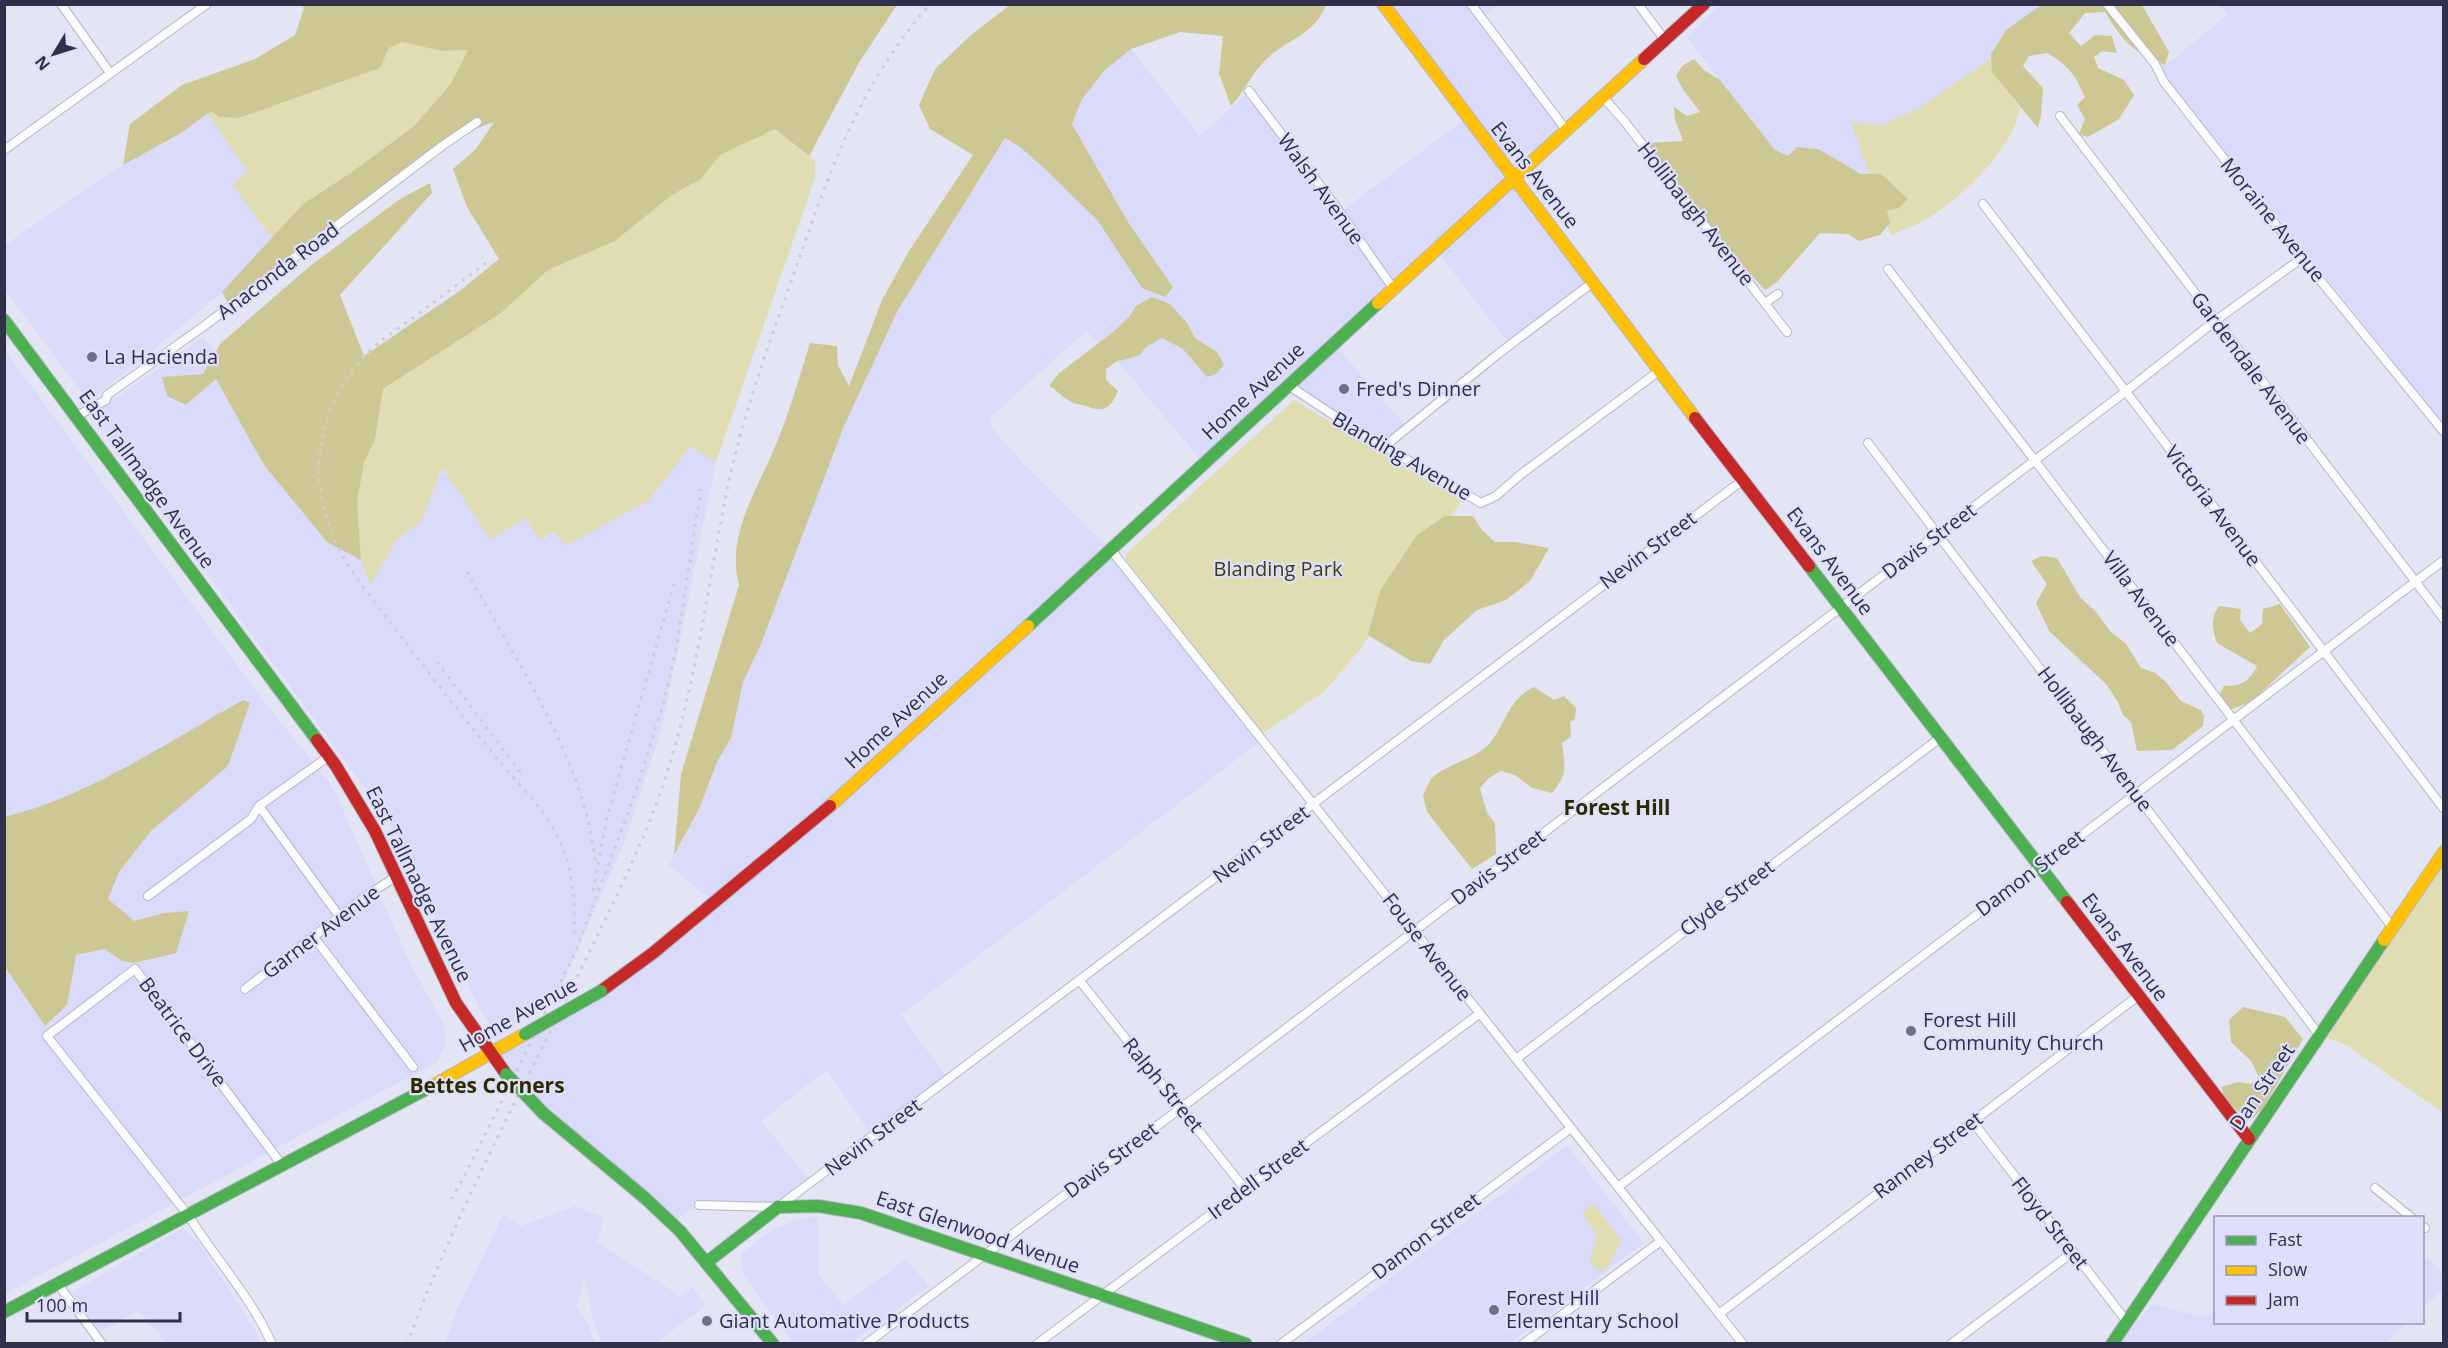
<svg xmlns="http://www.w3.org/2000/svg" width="2448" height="1348" font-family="'Open Sans',sans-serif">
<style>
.built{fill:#dadafa}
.green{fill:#e0ddb3}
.forest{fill:#cdc893}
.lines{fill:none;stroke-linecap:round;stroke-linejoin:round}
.street-casing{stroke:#b4b5c7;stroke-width:10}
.fast-casing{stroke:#b4b5c7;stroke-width:14}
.slow-casing{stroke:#b4b5c7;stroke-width:14}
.jam-casing{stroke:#b4b5c7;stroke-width:14}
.street{stroke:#fbfbfd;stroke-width:8}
.fast{stroke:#4caf50;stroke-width:12}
.slow{stroke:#ffc107;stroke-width:12}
.jam{stroke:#c62828;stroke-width:12}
.rail{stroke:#ccccd1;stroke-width:3;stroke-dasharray:3 6;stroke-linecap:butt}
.fast-bridge-casing{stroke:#b4b5c7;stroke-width:14;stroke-linecap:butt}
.fast-bridge{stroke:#4caf50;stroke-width:12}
.poi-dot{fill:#6f6f86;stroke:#dedffa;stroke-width:2}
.labels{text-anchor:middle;stroke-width:4.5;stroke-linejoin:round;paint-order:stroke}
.street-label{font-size:20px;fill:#30304a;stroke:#dedffa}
.poi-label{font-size:20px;fill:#30304a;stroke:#dedffa;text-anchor:start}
.park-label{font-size:20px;fill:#413d0f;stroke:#dedffa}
.neighbourhood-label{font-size:21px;font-weight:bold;fill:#2e2a00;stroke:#dedffa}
</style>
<rect width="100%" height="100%" fill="#e4e5f4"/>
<!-- built -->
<g class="built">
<path d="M1392 5H1498L1478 22 1561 128 1523 158 1506 155 1493 147Z"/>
<path d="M1721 5H2043L2006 30 1991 54 1992 58 1919 108 1881 125 1852 122 1869 174H1861L1818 149 1788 156 1775 150 1687 37Z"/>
<path d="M2219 5H2443V423L2173 87 2161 69 2227 15Z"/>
<path d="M1131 49 1200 136 1249 91 1340 212 1467 118 1592 283 1510 345 1436 250 1334 344 1407 427 1385 446 1288 386 1206 466 1125 370 1086 331 993 415 990 420 991 427 1021 461 1111 550 1262 740 901 1015 949 1080 873 1137 827 1070 761 1121 812 1183 778 1207 699 1205 671 1222 601 1162 491 1055 574 1007 713 902 669 865 699 809 718 760 731 738 743 682 761 644 844 426 898 310 1005 138 1020 147 1044 168 1098 221 1142 288 1173 286 1128 222 1072 124 1082 99 1105 70Z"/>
<path d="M206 112 249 172 232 184 280 248 222 292 141 360 88 401 5 290V245L101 179Z"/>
<path d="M203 337 215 351 203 374 162 377 186 405 216 379 264 465 327 542 364 462 644 421 716 462 662 728 625 841 557 996 510 1027 501 1030 491 1026 477 1004 401 843 381 810 94 419 102 408Z"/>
<path d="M4 349 257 692 334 789 409 961 444 1025 446 1044 437 1062 5 1294Z"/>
<path d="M1567 1145 1644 1243 1510 1343 1303 1344Z"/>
<path d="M575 1206 604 1217 597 1241 680 1296 692 1287 706 1305 656 1343H602L594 1323 585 1279 576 1307 587 1322 595 1343H445L457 1310 503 1215 521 1226Z"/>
<path d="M818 1217V1273L843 1305 906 1259 929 1286 851 1343H793L743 1274 741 1254 772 1230 796 1220Z"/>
<path d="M183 1228 199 1243 255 1330 260 1343H167L138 1311 100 1332 72 1292Z"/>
<path d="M2429 1258 2443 1275V1289L2423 1308V1259Z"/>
<path d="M2152 1304 2203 1317 2215 1313 2216 1322 2407 1323 2385 1343H2121Z"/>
</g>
<!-- green -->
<g class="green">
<path d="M402 42 441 51 468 50 450 85 414 126 352 172 303 204 280 248 232 185 248 172 207 113 211 110 239 118 380 68 389 48Z"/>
<path d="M1992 58V70L2020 108C2013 148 1966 193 1933 215 1920 224 1904 229 1891 236L1851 122 1881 125 1919 108Z"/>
<path d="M775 129 815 161V178L716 462 690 447 648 501 565 546 554 531 541 540 525 519 490 539 442 467 422 521 398 538 370 585 361 560 357 502 364 462 375 440 383 389 501 313 548 270 615 241 672 195 701 179 719 155Z"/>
<path d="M1294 400 1462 501 1423 554 1361 648 1325 691 1262 734 1126 560V554Z"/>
<path d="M2443 864V1113L2346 1045 2327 1038Z"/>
<path d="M1592 1205 1596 1206 1621 1241 1609 1266 1602 1271C1581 1266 1596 1248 1597 1236L1582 1212Z"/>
</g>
<!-- forest -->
<g class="forest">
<path d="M2043 4 2142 5 2169 52 2165 65C2132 51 2124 43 2105 12L2085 13 2069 33 2081 46 2095 35 2112 36 2117 53 2102 51 2094 57 2098 68 2124 80 2134 95 2119 119 2088 137 2079 134 2085 119 2077 105 2085 97C2074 73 2070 68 2048 53L2029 56 2023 66 2043 88 2041 115 2038 128 1992 72 1991 54 2006 30Z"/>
<path d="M302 5H897L860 61 809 156 775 129 720 155 701 179 672 195 615 241 548 270 501 313 383 389 375 440 364 462 357 502 361 560 327 542 264 465 216 379 186 405 167 396 162 377 203 374 220 344 310 266 400 199 430 183 432 193 340 295 364 356 461 290 499 259 467 207 453 169 476 149 494 122 445 140 228 303 222 292 303 204 352 172 414 126 450 85 468 50 441 51 402 42 389 48 380 68 239 118 220 117 211 111 181 133 123 165 130 124 182 85 255 59 295 35 304 8Z"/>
<path d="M1010 5H1326C1313 38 1282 40 1262 64 1250 77 1243 93 1231 106L1219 74 1223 36 1180 32 1131 49 1105 70 1082 99 1072 124 1128 222 1173 287 1165 297 1142 288 1098 221 1044 168 1020 147 1005 138 898 310 844 426 761 644 743 682 731 738 718 760 699 809 674 855 681 774 739 585C726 536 756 492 774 449 789 415 799 378 810 343L837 346 838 365 849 386 882 300 909 251 973 155 930 129 919 105 935 69 971 35Z"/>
<path d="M1694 59 1704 70 1720 80 1775 150 1788 156 1797 147 1818 149 1861 174H1881L1908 199 1899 208 1887 211 1890 223 1880 235 1859 241 1848 234 1820 233 1777 282 1765 290 1716 236 1646 143 1683 141 1675 119 1674 107 1687 116 1700 112 1682 88 1676 76 1682 66Z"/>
<path d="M1152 297 1170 304 1187 323 1195 338 1217 352 1224 365 1216 374 1207 377 1183 349 1162 338 1146 347 1141 354 1128 359 1117 361 1106 369V380L1118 391C1110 409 1104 413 1086 406 1080 404 1073 404 1068 400 1061 396 1057 390 1049 386L1058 374 1113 332 1129 317 1136 306Z"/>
<path d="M1445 516H1473L1482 530 1495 542H1516L1549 548 1530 581 1506 600 1477 610 1444 640 1430 664 1411 661 1368 635 1380 591 1416 536Z"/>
<path d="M2042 556 2057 558 2080 597 2096 612 2110 631 2126 644 2141 668 2155 673 2165 681 2181 701 2201 710 2204 716 2203 726 2172 750 2137 751 2131 722 2123 715 2118 702 2106 684 2049 631 2036 603 2047 584 2031 561Z"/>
<path d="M2280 604 2310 647 2251 702 2230 710 2223 701 2220 693 2224 686C2241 686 2249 682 2257 666L2217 643C2212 629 2210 618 2219 606L2241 609 2240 620 2250 633 2262 624 2263 609Z"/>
<path d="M1534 687 1554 700 1564 696 1576 708 1575 719 1570 722 1571 737 1562 743C1565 768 1568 773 1552 793L1532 788 1515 775 1501 771 1489 778 1480 788 1487 813 1495 823 1496 854 1472 869 1427 812 1423 796C1425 791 1428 784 1431 779 1445 764 1472 761 1488 745 1505 727 1508 698 1534 687Z"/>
<path d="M243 700 250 703 228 766 151 831 119 872 108 899 134 921 165 913 189 911 176 953 134 963 122 961 105 949 76 955 67 1005 45 1026 5 967V817C89 796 168 742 243 700Z"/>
<path d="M2243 1007 2285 1017 2303 1039 2263 1108 2254 1117 2248 1120 2225 1099 2221 1087 2238 1082 2251 1084 2259 1077 2251 1061 2231 1042 2229 1020Z"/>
</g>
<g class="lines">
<defs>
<g id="street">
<path d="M61 4 110 73"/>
<path d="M1471 4 1567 131"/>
<path d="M1638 4 1664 39"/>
<path d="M2107 4 2155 64 2164 82 2302 258 2444 432"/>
<path d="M1249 91 1334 204 1393 288"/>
<path d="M1603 97 1625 122 1787 332"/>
<path d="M2060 116 2444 619"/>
<path d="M4 150 207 4"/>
<path d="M1983 204 2444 809"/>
<path d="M1888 269 2393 928"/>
<path d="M1765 303 1778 294"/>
<path d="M1288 385 1356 430 1481 503 1496 496 1520 475 1659 371"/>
<path d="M77 416 106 400 107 395 204 326 442 146 477 122"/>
<path d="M1868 443 2320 1036"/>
<path d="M1385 446 1498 354 1592 283"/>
<path d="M1111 550 1743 1344"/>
<path d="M259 806 339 916"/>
<path d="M148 896 251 819 259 806 328 757"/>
<path d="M313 936 413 1067"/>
<path d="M1080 981 1245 1189"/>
<path d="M245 989 369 894 397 876"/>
<path d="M1516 1059 1940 738"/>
<path d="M1973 1122 2128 1323"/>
<path d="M1618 1187 2444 560"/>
<path d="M2375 1188 2412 1218"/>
<path d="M699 1205 778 1207 1743 480"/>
<path d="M2422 1226 2425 1228"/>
<path d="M57 1283 102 1344"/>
<path d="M1719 1314 2138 996"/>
<path d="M272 1344C251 1297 215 1258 188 1215L47 1036 135 969 282 1165"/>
<path d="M866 1344 1181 1108 2125 392 2215 321 2302 258"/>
<path d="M1037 1344 1479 1014"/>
<path d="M1281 1344 1571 1128"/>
<path d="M1523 1344 1661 1241"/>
<path d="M1951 1344 2073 1252"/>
</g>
<g id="fast">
<path d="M4 320 317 740"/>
<path d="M1809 566 2067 902"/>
<path d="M1028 626 1378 303"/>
<path d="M543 1113 645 1198 680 1231 773 1344"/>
<path d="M707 1262 778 1207 818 1206 861 1213 1246 1344"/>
<path d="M4 1312 432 1086"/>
<path d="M2112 1344 2384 940"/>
</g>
<g id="slow">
<path d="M1383 4 1695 418"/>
<path d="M1378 303 1644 59"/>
<path d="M830 806 1028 626"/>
<path d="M2384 940 2444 852"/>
<path d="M432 1086 525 1034"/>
</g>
<g id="jam">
<path d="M1644 59 1704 4"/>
<path d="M1695 418 1809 566"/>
<path d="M317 740 336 766 375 831 456 1003 506 1074"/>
<path d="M2067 902 2249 1139"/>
<path d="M601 991 653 953 830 806"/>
</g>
</defs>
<!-- street casing -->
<use href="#street" class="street-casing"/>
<!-- fast casing -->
<use href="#fast" class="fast-casing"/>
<!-- slow casing -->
<use href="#slow" class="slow-casing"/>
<!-- jam casing -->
<use href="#jam" class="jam-casing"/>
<!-- street -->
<use href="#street" class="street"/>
<!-- fast -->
<use href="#fast" class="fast"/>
<!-- slow -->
<use href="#slow" class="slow"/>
<!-- jam -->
<use href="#jam" class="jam"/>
<!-- rail -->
<g class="rail">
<path d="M486 263C461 282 435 301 410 320 390 334 370 347 355 367 315 417 308 488 337 545 353 578 380 608 402 638 434 680 466 721 500 762 519 785 542 807 556 833 574 867 575 902 574 939"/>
<path d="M467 572C515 659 585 760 595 861"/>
<path d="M437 662 524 777"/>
<path d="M593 891 607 817 674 584"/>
<path d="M451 1199 465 1175 575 953 633 800 663 705 677 645 701 489"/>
<path d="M407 1344C453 1221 514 1104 572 987 602 926 633 866 657 802 694 702 706 594 727 490 742 419 766 351 791 282 827 179 856 88 930 4"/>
</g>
<defs>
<g id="fast-bridge">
<path d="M525 1034 601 991"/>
<path d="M506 1074 543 1113"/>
</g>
</defs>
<!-- fast-bridge casing -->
<use href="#fast-bridge" class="fast-bridge-casing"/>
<!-- fast-bridge -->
<use href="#fast-bridge" class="fast-bridge"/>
</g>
<!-- markers -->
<g class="poi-dot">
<circle cx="92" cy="357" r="6"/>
<circle cx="1344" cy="389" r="6"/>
<circle cx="1911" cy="1031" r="6"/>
<circle cx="1494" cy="1310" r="6"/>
<circle cx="707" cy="1321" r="6"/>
</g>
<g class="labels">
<!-- street labels -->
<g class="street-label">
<text transform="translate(1535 175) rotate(52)" y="7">Evans Avenue</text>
<text transform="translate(1321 189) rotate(54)" y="7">Walsh Avenue</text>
<text transform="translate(1696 214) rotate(52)" y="7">Hollibaugh Avenue</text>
<text transform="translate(2273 220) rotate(51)" y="7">Moraine Avenue</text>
<text transform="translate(278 271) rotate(-37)" y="7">Anaconda Road</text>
<text transform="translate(2251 368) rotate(53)" y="7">Gardendale Avenue</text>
<text transform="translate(1253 391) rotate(-43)" y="7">Home Avenue</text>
<text transform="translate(1402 456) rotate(30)" y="7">Blanding Avenue</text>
<text transform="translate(147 479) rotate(54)" y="7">East Tallmadge Avenue</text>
<text transform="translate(2213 506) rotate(53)" y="7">Victoria Avenue</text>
<text transform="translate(1929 541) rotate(-37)" y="7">Davis Street</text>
<text transform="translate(1648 550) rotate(-37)" y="7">Nevin Street</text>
<text transform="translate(1830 561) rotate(53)" y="7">Evans Avenue</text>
<text transform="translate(2141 599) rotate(53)" y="7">Villa Avenue</text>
<text transform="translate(896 720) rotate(-43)" y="7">Home Avenue</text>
<text transform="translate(2095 739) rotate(53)" y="7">Hollibaugh Avenue</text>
<text transform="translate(1261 844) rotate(-37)" y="7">Nevin Street</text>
<text transform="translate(1498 867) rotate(-37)" y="7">Davis Street</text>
<text transform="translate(2030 873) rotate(-37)" y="7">Damon Street</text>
<text transform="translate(419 884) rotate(64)" y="7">East Tallmadge Avenue</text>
<text transform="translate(1727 898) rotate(-37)" y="7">Clyde Street</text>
<text transform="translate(321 932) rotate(-37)" y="7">Garner Avenue</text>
<text transform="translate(1427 947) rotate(52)" y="7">Fouse Avenue</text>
<text transform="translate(2125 947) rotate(53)" y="7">Evans Avenue</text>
<text transform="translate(518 1015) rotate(-29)" y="7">Home Avenue</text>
<text transform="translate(183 1032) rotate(53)" y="7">Beatrice Drive</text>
<text transform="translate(1163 1085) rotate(51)" y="7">Ralph Street</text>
<text transform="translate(2262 1087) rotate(-56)" y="7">Dan Street</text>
<text transform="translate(873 1137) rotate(-37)" y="7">Nevin Street</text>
<text transform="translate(1928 1155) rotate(-37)" y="7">Ranney Street</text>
<text transform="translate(1111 1160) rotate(-37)" y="7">Davis Street</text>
<text transform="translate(1258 1179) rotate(-37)" y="7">Iredell Street</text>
<text transform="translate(2050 1223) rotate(52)" y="7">Floyd Street</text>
<text transform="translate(978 1232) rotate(19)" y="7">East Glenwood Avenue</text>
<text transform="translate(1426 1236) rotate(-37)" y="7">Damon Street</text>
</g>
<!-- poi labels -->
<g class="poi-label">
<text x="104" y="364">La Hacienda</text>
<text x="1356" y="396">Fred's Dinner</text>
<text x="1923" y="1027">Forest Hill<tspan x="1923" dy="23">Community Church</tspan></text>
<text x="1506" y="1305">Forest Hill<tspan x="1506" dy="23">Elementary School</tspan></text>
<text x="719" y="1328">Giant Automative Products</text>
</g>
<!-- park labels -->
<g class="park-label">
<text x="1278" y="576">Blanding Park</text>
</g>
<!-- neighbourhood labels -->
<g class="neighbourhood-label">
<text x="1617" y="815">Forest Hill</text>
<text x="487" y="1093">Bettes Corners</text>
</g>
</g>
<!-- border -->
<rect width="2448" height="1348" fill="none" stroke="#30304a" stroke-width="12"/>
<!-- legend -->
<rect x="2214" y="1216" width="210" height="108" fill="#dedffa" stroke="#9899b4" stroke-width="1.5"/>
<rect x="2226" y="1236" width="30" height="9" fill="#4caf50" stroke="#9899b4" stroke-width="1.5"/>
<text x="2268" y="1246" font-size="18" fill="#30304a">Fast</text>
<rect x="2226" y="1266" width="30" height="9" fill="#ffc107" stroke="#9899b4" stroke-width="1.5"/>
<text x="2268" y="1276" font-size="18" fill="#30304a">Slow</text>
<rect x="2226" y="1296" width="30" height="9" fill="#c62828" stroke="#9899b4" stroke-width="1.5"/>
<text x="2268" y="1306" font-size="18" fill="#30304a">Jam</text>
<!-- north arrow -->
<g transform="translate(54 54) rotate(232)" stroke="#dedffa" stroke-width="4.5" paint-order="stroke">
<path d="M0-4.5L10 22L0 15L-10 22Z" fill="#30304a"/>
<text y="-9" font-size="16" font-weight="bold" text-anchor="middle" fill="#30304a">N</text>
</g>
<!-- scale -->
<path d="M27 1312v9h153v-9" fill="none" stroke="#30304a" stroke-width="3"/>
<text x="36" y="1312" font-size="18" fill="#30304a" stroke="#dedffa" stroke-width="4.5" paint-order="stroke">100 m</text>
</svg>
